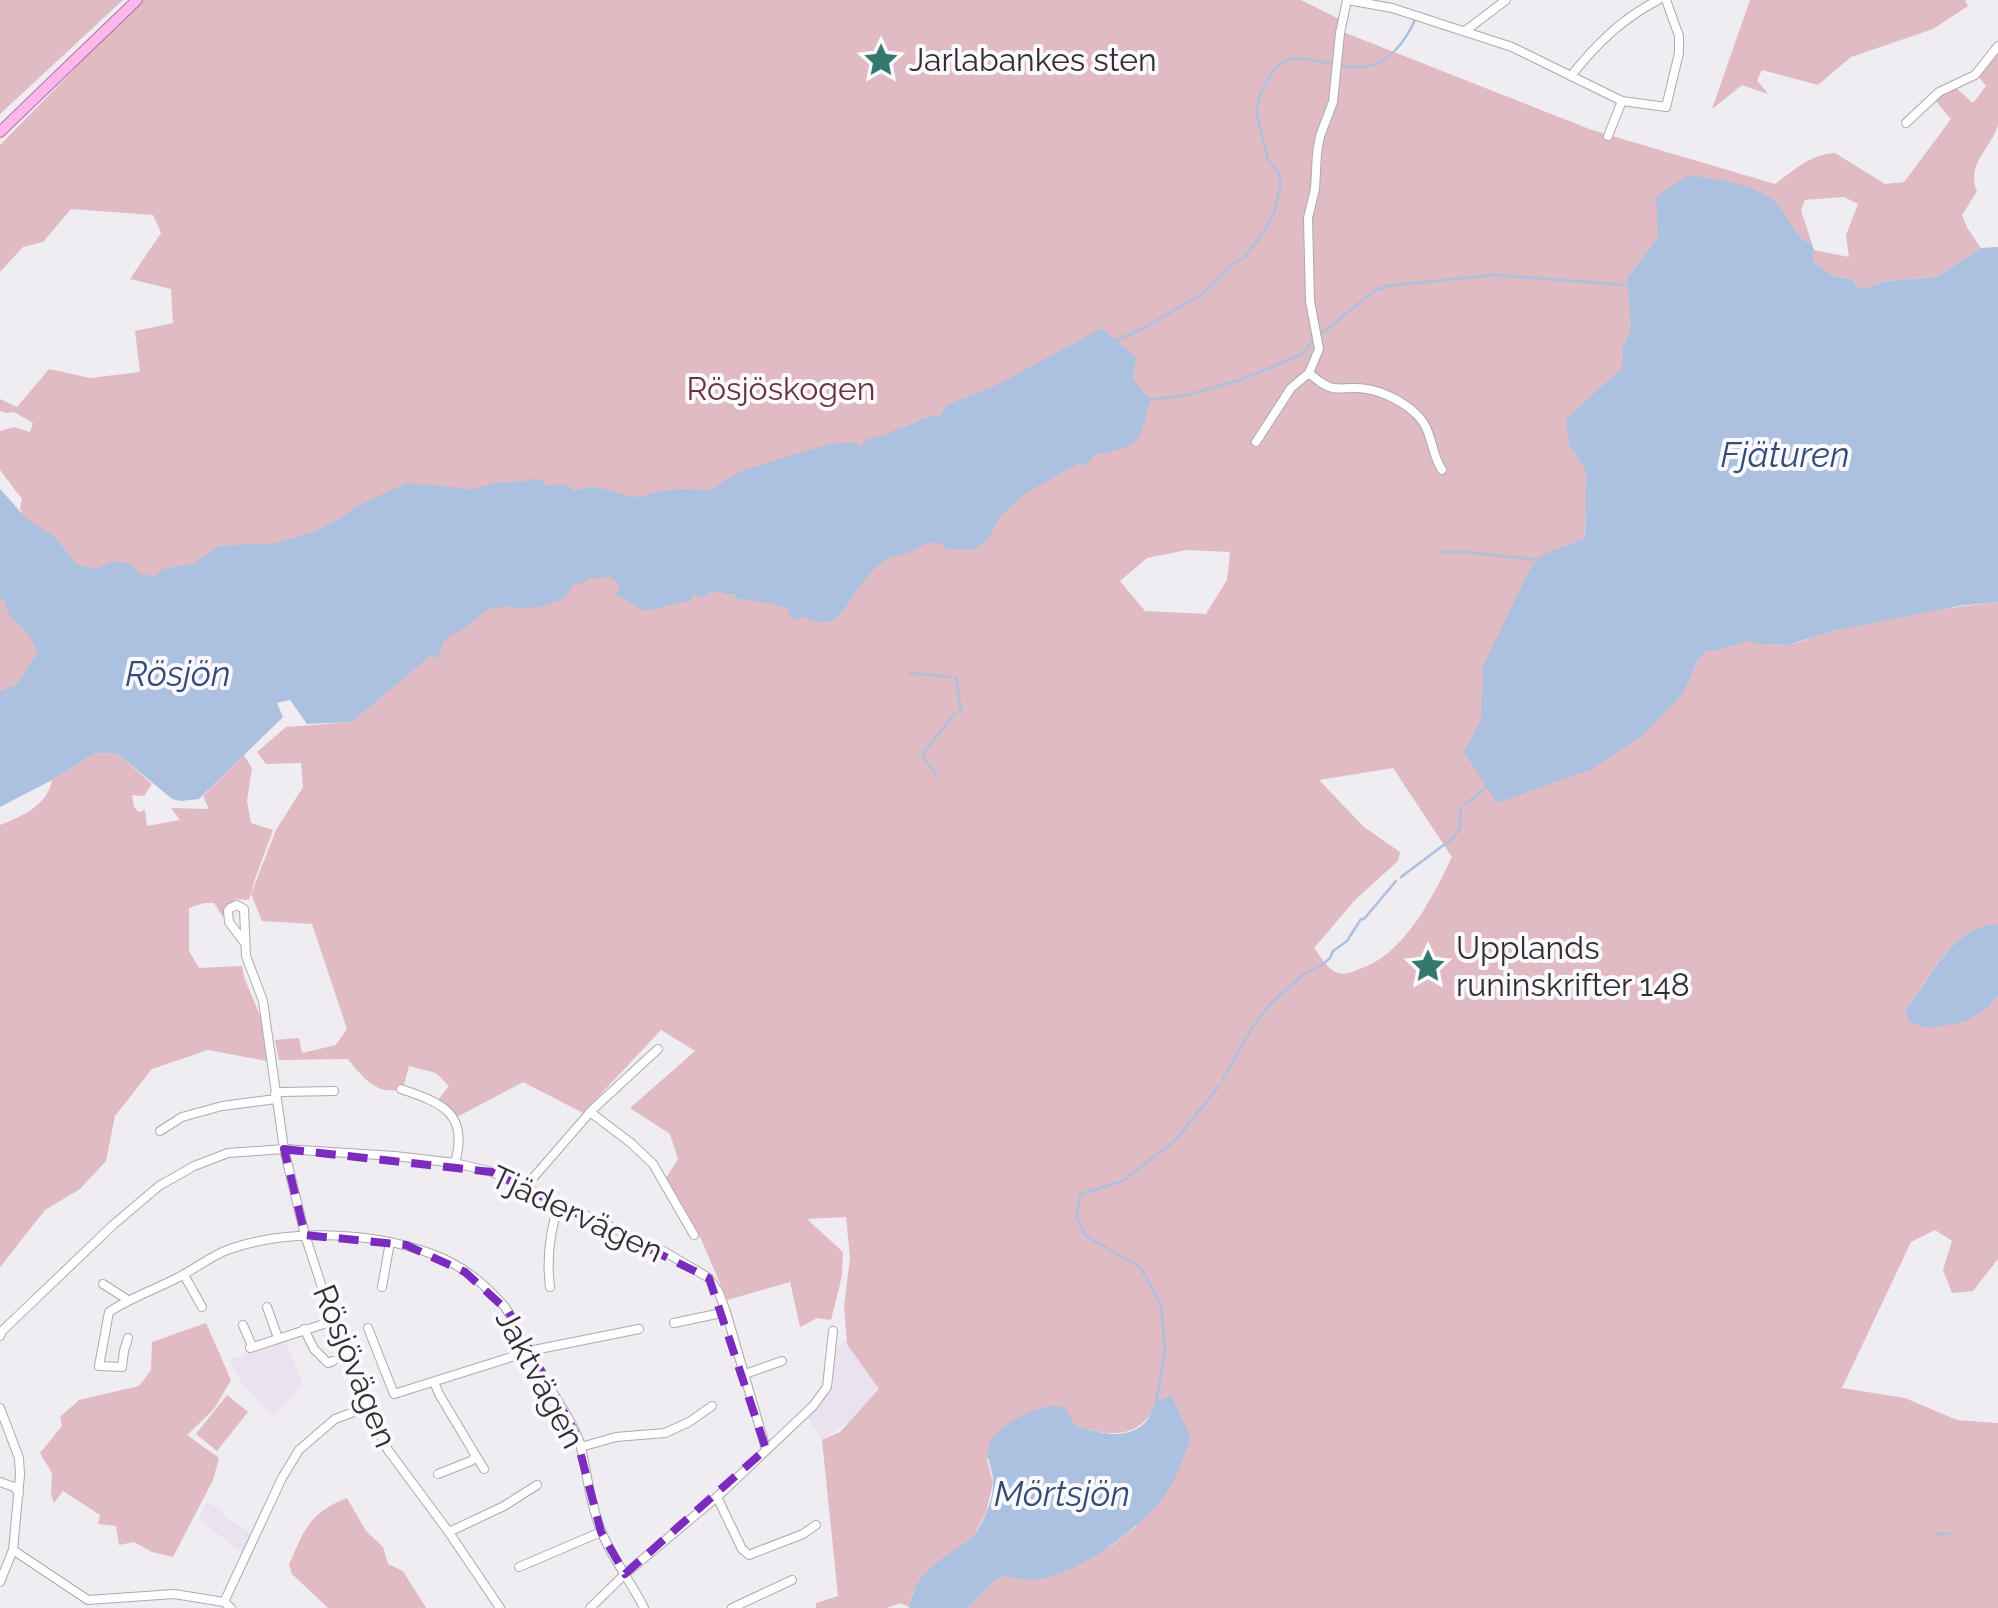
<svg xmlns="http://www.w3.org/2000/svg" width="1998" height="1608" font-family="Raleway,sans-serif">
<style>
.built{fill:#eae2ef}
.green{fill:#e1bbc3;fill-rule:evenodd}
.water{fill:#acc0df}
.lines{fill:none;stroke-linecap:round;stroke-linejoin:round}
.stream{stroke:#acc0df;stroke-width:2.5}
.minor-casing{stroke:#aca9af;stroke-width:10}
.major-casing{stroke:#b569a1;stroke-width:12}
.minor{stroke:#fff;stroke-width:8}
.major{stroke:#fdb8eb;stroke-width:10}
.marked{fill:none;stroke:#7b2cbf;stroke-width:8;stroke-dasharray:20 12;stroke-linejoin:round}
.labels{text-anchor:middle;stroke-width:8;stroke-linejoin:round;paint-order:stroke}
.poi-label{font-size:32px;fill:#302f31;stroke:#fcf9fe;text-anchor:start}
.park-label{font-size:32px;fill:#6a3343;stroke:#fcf9fe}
.street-label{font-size:32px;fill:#302f31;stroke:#fcf9fe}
.water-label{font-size:35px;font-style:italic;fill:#314c77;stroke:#fcf9fe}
</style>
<rect width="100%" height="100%" fill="#efecf2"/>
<!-- built -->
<g class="built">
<path d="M845 1340 879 1389 854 1418 822 1440 807 1416 832 1390 834 1350Z"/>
<path d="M285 1341 303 1384 273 1416 241 1383 229 1360Z"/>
<path d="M207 1502 224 1512 222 1515 252 1534 242 1553 199 1519Z"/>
</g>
<!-- green -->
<g class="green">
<path d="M0 0H123L0 114Z"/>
<path d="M142 0H1301L1341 20 1338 30 1592 130 1775 184C1794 170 1811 154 1835 153L1885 184 1904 182 1951 119 1934 99 1945 91 1955 87 1973 103 1986 86 1978 76 1998 50C1998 70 1998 107 1998 124 1993 147 1965 164 1977 191L1962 215 1968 229 1981 248 1936 277 1886 281 1866 288H1858L1853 280 1833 276 1813 261 1814 250 1849 257 1846 235 1858 204 1844 197 1805 200 1801 210 1812 244C1795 238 1785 216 1775 202L1658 237 1627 278 1639 352 1569 445C1575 453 1584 463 1586 473 1589 488 1584 520 1585 538L1547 553 1481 720 1684 692 1698 660 1708 650C1722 650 1732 641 1746 641 1758 641 1770 646 1784 645 1802 643 1819 634 1837 630 1889 617 1944 608 1998 602V924C1948 928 1934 976 1905 1009L1989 1007 1998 995V1259L1973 1291 1952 1293 1943 1270 1952 1241 1935 1230 1911 1242 1842 1388 1905 1398 1957 1420 1998 1423V1608H968L994 1581 1003 1575 1028 1580 1077 1565 1113 1545 1136 1527 1152 1410C1138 1441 1101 1435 1075 1425L1068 1411 987 1459 993 1483 986 1513 972 1539 957 1548 912 1593 909 1607 900 1603 886 1608H816V1603L838 1596 822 1440 840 1432 879 1389 847 1344 844 1306 850 1258 846 1217 807 1219 843 1252 842 1276 831 1320 817 1318 800 1327 790 1282 727 1300 701 1239 666 1178 678 1159 670 1134 630 1108 695 1051 661 1030 583 1113 523 1082 457 1117 453 1111 438 1100 449 1086 436 1073 409 1066 403 1088C379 1098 362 1077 348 1059L279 1060 275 1040 299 1038 302 1053 336 1045 347 1029 312 924 262 921 251 894 276 830 303 787 301 763 266 764 257 752 286 727 352 722 431 654 435 658 439 655 437 648 0 691V538L22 512 20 509 22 499 0 470V431L14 427 30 432 33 423 14 412 6 413 0 411V399L17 407 49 369 90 378 140 372 135 331 173 323 171 289 130 279 161 233 153 215 71 209 43 242 23 247 0 272V145ZM1187 550 1230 552 1227 580 1206 614 1145 611 1120 581 1147 558ZM1393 768 1452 857C1432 898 1404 956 1357 970 1350 973 1342 976 1334 971 1326 967 1320 955 1314 948L1356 899 1398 861 1400 852 1364 827 1319 780Z"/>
<path d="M1750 0H1965L1968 6 1933 29 1851 57 1818 85 1762 70 1757 80 1768 94 1742 85 1712 109Z"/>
<path d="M95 753 118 754 152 784 144 796 132 795 134 807 139 812 145 810 147 826 180 820 171 808 209 809 203 796 244 755 252 768 247 801 251 823 273 830 255 879 249 900 236 899 225 909 223 917 214 903H204L189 908V951L199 968 242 966 244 977 261 1018 267 1061 208 1050 152 1069 115 1116 106 1161 80 1189 45 1210 0 1267V825C21 817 48 805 52 780Z"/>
<path d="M206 1323 231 1380 214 1409 187 1435 219 1458 213 1480 173 1557 152 1552 134 1542 119 1545 116 1526 98 1524 100 1515 63 1491 54 1503 51 1494 52 1473 40 1453 62 1426 60 1417 79 1400 139 1386 151 1370 152 1342Z"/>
<path d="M227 1395 248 1412 217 1451 196 1434Z"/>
<path d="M347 1498 366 1531 383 1547 388 1564 403 1571 426 1608H328L292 1574 289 1565C304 1530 309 1513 347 1498Z"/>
</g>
<!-- water -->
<g class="water">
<path d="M1688 175C1716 180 1752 182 1774 201 1789 214 1792 237 1812 244L1814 250 1813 261 1833 276 1853 280 1858 288H1866L1886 281 1936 277 1981 248 1998 247V602L1959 606 1837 630 1787 645 1760 644 1748 641 1718 650H1708L1698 660 1684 692 1643 735 1592 769 1497 803 1464 752 1481 720 1483 666 1531 567 1544 554 1585 538 1586 475 1584 467 1569 445 1566 419 1622 368 1623 347 1631 329 1627 278 1658 237 1656 197Z"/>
<path d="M1102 328 1136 358 1133 379 1150 400C1139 447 1139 445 1092 456V460L1085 465 1078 464 1026 493 999 518 988 539 973 550 948 549C926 534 923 549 905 554 901 556 895 555 891 557 878 562 860 584 853 596 847 604 841 616 833 620 822 626 813 620 803 617L797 620 789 615 788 609 773 604 734 598 736 594H724L722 592H710L708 595 701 597 694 594 691 597 692 600 645 611 615 594 620 589 618 583 609 576 597 579 591 577 585 582 574 585 563 599 536 608 527 607 513 609 507 605 495 609 489 608 462 630 452 634 443 642 439 655 435 659 431 655 352 722 307 724 290 700 277 703 283 717 199 799 181 801 172 799 118 754 95 753 52 780 0 807V691L16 685 38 652 27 632 9 616 5 601 0 598V489L28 520 54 536 77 565 97 569 113 561 131 564 139 574 154 576 163 569 195 563 218 546 276 543 313 532 339 519 357 506 407 483 463 488 469 490 495 483 529 481 532 478 542 481 548 487 560 483 563 486 566 484 575 491C598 480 616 496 638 497 646 497 654 492 661 491 677 488 693 489 709 490L743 470 826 445 853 442 861 447 862 443 868 439 888 434 898 428 901 429 927 417 940 416 947 405 999 384Z"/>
<path d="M1998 924V995L1989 1007 1964 1022 1929 1028 1908 1021 1905 1009C1934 977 1949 927 1998 924Z"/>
<path d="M1171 1395 1191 1438C1183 1457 1177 1478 1165 1495 1140 1530 1077 1575 1034 1580 1024 1581 1013 1577 1003 1576L994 1581 968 1608H909C913 1579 933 1564 956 1549 962 1544 970 1541 974 1535 984 1522 993 1500 993 1484 994 1470 985 1460 989 1445 995 1426 1042 1401 1062 1407 1069 1410 1072 1419 1075 1425 1096 1433 1126 1441 1145 1423 1150 1418 1151 1408 1157 1402 1161 1399 1166 1398 1171 1395Z"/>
</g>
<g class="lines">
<!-- stream -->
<g class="stream">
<path d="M1321 334 1374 291 1387 286 1493 275 1627 285"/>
<path d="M1115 341 1144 328 1204 293 1233 264 1245 257 1263 233 1274 214 1281 182 1279 173 1268 160 1256 111C1258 106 1258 101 1260 96 1262 88 1270 75 1275 69 1307 31 1371 115 1415 20"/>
<path d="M1150 400 1187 395 1240 380 1303 354 1313 340"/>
<path d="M1439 552H1468L1538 560"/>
<path d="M910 673 951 677"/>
<path d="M956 676 961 711H959"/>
<path d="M930 767 922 755 955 713"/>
<path d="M932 769 938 777"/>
<path d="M1465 804 1487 787"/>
<path d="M1401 877 1453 838 1460 828 1461 807"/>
<path d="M1223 1079 1252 1028 1271 1003 1304 974 1322 965 1330 958 1333 951 1347 941 1361 919H1364L1396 881"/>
<path d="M1156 1402 1165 1350 1161 1304 1140 1267 1086 1236 1076 1217 1081 1194 1123 1181 1143 1165 1176 1140 1219 1086"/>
<path d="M1935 1534H1949"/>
</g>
<defs>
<g id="minor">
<path d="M1348 0 1392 8 1512 47 1622 101 1666 107 1679 53V36L1666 0"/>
<path d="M1465 31 1506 0"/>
<path d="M1571 76C1596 44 1622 19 1658 0"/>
<path d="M1906 123 1939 92 1975 75 1998 46"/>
<path d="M1608 136 1622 101"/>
<path d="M1309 373C1337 398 1338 384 1367 389 1384 392 1404 402 1416 414 1433 429 1430 452 1442 470"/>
<path d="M1256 442 1291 388 1309 373 1319 349 1310 301 1308 218 1315 189 1317 153 1320 136 1333 102 1340 33 1347 0"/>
<path d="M244 942 229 922 228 911 230 908 237 905 244 909 246 956 263 1001 284 1149 305 1235 333 1321 367 1407 388 1450 448 1531 500 1608"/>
<path d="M401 1089C443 1103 469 1114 455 1163"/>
<path d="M275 1094 281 1092 334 1091"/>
<path d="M590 1112 631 1143 653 1164 694 1235"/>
<path d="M160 1131 182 1117 222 1106 276 1099"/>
<path d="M526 1186 592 1110 658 1049"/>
<path d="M184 1275 202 1307"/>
<path d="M103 1284 128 1300"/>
<path d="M382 1287 390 1242"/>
<path d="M550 1287C546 1257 550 1231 559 1203"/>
<path d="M267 1307 278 1338"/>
<path d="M674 1323 726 1312"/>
<path d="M243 1325 252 1346"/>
<path d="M368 1328 394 1394 534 1350 639 1329"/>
<path d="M304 1329 314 1349 328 1363 333 1361"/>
<path d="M0 1336 2 1331 23 1311 113 1225 159 1186 194 1166 228 1153 284 1149 395 1156 455 1163 492 1172 665 1252 709 1278 719 1293 726 1312 766 1449"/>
<path d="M128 1338 124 1351 122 1367 99 1366 109 1312C130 1298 154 1290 177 1278 195 1269 212 1255 230 1249 289 1228 374 1232 432 1254 460 1264 486 1285 505 1307 515 1321 521 1339 529 1354 543 1379 575 1423 581 1447 587 1474 590 1502 600 1528 610 1556 631 1581 644 1608"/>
<path d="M250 1348 333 1321"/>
<path d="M745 1374 782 1361"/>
<path d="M434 1382 439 1394 476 1456 471 1461 438 1474"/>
<path d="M0 1408 19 1458 20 1475 13 1550 0 1582"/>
<path d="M581 1447 616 1437 665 1433 689 1422 712 1406"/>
<path d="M476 1456 484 1469"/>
<path d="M0 1482 14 1487 19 1493"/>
<path d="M717 1497 742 1549 749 1555 803 1534 816 1525"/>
<path d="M449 1532 504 1506 537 1485"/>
<path d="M13 1550 88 1600 174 1594 224 1602 231 1608"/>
<path d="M519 1567 601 1532"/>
<path d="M224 1602 282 1478 299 1450 335 1419 367 1407"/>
<path d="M590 1608 625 1574 717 1497 813 1406 827 1387 833 1331"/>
<path d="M732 1608 792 1580"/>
</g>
<path id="major" d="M0 132 137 0"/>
</defs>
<!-- minor casing -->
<use href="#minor" class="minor-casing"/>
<!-- major casing -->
<use href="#major" class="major-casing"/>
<!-- minor -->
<use href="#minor" class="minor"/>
<!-- major -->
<use href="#major" class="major"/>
</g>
<!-- marked area -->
<path class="marked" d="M284 1149 492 1172 709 1278 766 1449 625 1574 601 1532 575 1432 508 1311 465 1272 406 1245 305 1235Z"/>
<!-- icons -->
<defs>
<symbol id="sight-bare" viewBox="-9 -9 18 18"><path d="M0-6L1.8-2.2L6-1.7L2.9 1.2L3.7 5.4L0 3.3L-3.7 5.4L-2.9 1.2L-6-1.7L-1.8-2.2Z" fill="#34796e" stroke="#fcf9fe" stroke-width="2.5" paint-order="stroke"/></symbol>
</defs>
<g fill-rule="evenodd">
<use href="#sight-bare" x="856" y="35" width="50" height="50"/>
<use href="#sight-bare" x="1403" y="941" width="50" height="50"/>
</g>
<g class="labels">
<!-- poi labels -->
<g class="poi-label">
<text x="909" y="71">Jarlabankes sten</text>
<text x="1456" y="959">Upplands<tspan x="1456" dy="37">runinskrifter 148</tspan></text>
</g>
<!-- park labels -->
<g class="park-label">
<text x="781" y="400">Rösjöskogen</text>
</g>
<!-- street labels -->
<g class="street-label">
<text transform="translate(577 1214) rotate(25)" y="11">Tjädervägen</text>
<text transform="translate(355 1366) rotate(68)" y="11">Rösjövägen</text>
<text transform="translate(540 1379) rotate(62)" y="11">Jaktvägen</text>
</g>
<!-- water labels -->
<g class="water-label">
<text x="1785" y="467">Fjäturen</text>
<text x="178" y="686">Rösjön</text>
<text x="1062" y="1506">Mörtsjön</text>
</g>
</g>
</svg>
